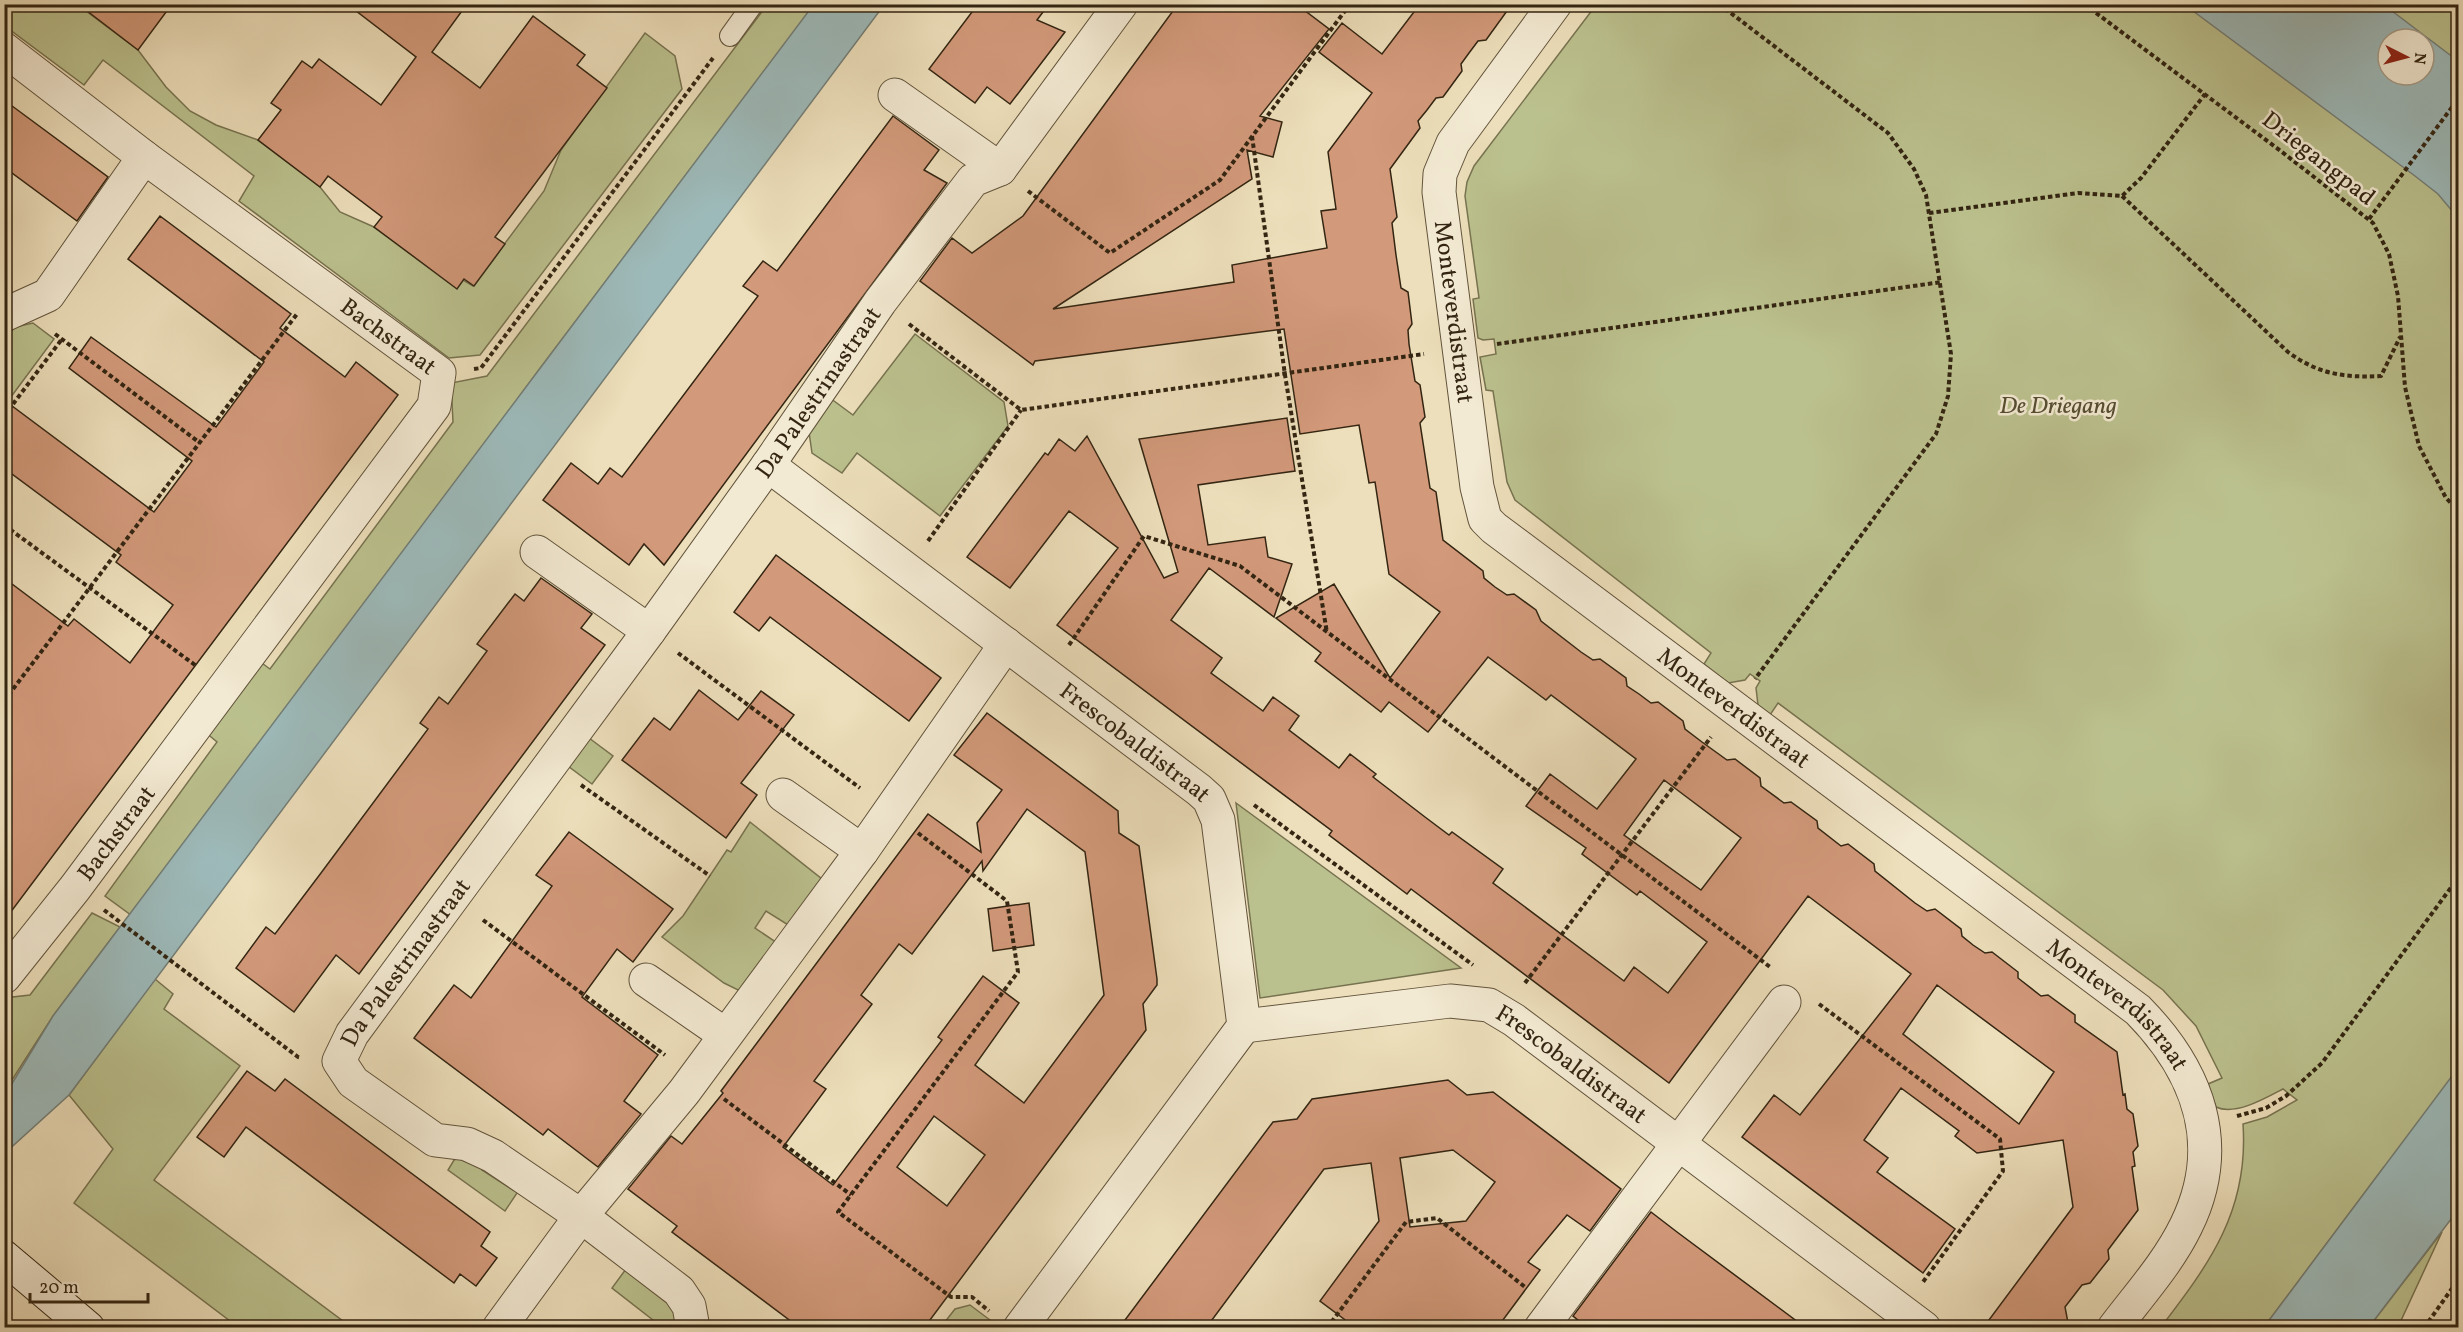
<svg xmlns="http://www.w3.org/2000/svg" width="2463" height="1332" font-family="Vollkorn,serif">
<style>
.green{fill:#bbc18e;stroke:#777350;stroke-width:1.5;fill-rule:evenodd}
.water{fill:#9dbaba;stroke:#737e77;stroke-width:1.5;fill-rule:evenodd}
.building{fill:#d2997a;stroke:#332512;stroke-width:1.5;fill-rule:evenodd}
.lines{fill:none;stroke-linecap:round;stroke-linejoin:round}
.service-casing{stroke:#62543c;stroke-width:22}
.minor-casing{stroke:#62543c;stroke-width:35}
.secondary-casing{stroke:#332512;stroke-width:35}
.path{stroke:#332512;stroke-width:4;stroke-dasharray:4.5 3;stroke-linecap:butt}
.service{stroke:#f3ead3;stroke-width:20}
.minor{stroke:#f3ead3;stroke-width:33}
.secondary{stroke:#f3ead3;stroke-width:33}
.labels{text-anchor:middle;stroke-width:5;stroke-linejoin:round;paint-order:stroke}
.street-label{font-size:24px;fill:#332512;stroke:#f3ead3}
.park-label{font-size:24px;font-style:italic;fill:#554c31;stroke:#f3ead3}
</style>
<rect width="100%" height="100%" fill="#eddfbb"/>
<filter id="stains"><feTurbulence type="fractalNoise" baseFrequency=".00333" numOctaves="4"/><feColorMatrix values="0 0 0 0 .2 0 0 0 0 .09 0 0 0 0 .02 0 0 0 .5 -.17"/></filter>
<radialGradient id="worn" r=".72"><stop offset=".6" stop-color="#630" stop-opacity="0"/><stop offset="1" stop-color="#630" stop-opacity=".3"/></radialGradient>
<!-- green -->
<g class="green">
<path d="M5 5H78L138 50 166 87 190 111 216 125 258 140 320 187 340 212 374 227 473 286 544 191 561 150 645 33 675 56 682 89 480 355 449 358 239 201 254 176 103 60 84 85 5 26Z"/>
<path d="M767 5H814L538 371 135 918 105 896 217 742 205 732 259 661 270 669 453 422 451 383 487 376Z"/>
<path d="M1596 5H2458V1142L2384 1167 2264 1327H2161C2210 1263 2249 1210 2243 1124L2267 1117 2297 1100 2283 1089C2266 1098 2235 1116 2216 1107L2208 1084 2222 1078 2196 1026 2163 990 1778 703 1770 715 1758 705 1756 688 1760 681 1750 674 1745 680 1728 683 1704 664 1711 653 1515 500 1507 482 1493 391 1486 390 1480 357 1496 354 1494 339 1483 340 1478 338 1473 299 1479 298 1465 196 1467 182 1474 166ZM2388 39H2424V75H2388Z"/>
<path d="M33 323 54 339 5 405 4 340 15 327Z"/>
<path d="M915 334 1004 402 1008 426 940 516 857 453 842 473 812 453 809 432 830 398 853 415Z"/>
<path d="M589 738 613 756 592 784 568 766Z"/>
<path d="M1236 803 1461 968 1260 998Z"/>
<path d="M750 822 827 883 793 928 766 911 755 928 780 945 749 985 738 990 724 983 662 937 683 916 727 850 731 852Z"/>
<path d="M92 913 120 927 53 1016 12 1080H5L4 998 30 995Z"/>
<path d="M155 979 173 994 164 1009 240 1066 154 1180 351 1327H238L74 1203 113 1149 69 1095Z"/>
<path d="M462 1156 487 1163 482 1170 513 1190H519L505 1211 448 1170 454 1160Z"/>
<path d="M2442 1232 2398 1327H2369Z"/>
<path d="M626 1269 676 1308 677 1323 674 1327H662L612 1288Z"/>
<path d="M970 1305 990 1320 984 1327H941L955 1309Z"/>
</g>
<!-- water -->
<g class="water">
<path d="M814 4 884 5 69 1095 5 1153V1095L53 1016Z"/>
<path d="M2185 5H2384L2458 61V218L2438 194 2415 176ZM2388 39H2424V75H2388Z"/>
<path d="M2458 1068V1210L2369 1327H2264Z"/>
</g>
<!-- building -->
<g class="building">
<path d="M78 4H172L138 50Z"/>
<path d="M347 4H467L432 52 480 88 533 16 585 55 577 65 607 88 495 237 505 244 474 286 464 279 457 289 374 227 382 217 328 176 320 187 258 140 281 110 271 103 302 61 312 68 319 59 381 105 416 57Z"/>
<path d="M978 4H1049L1037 20 1065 32 1010 104 987 87 975 103 929 69Z"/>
<path d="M1178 4H1296L1329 29 1260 116 1282 122 1273 157 1247 150 1252 179 1053 309 1234 282 1232 265 1327 248 1321 211 1336 209 1328 152 1372 93 1319 52 1342 23 1382 54 1420 4H1512L1486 40 1478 41 1469 53 1461 64 1462 71 1443 97 1436 98 1427 110 1418 121 1420 128 1390 169 1397 217 1392 223 1396 255 1401 288 1408 292 1412 324 1408 330 1409 344 1415 381 1420 385 1425 417 1420 423 1430 488 1436 492 1443 540 1483 571 1484 578 1495 587 1507 595 1514 594 1536 610 1541 621 1581 652 1593 660 1600 659 1626 678 1627 686 1639 694 1651 703 1658 702 1683 721 1685 729 1702 742 1727 760 1735 759 1760 778 1761 786 1784 803 1791 802 1817 821 1818 828 1841 846 1848 844 1874 864 1875 871 1915 903 1927 911 1935 909 1961 929 1962 936 1973 945 1985 953 1992 952 2018 972V978L2041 996 2048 995 2075 1015V1022L2117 1052 2123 1095 2125 1094 2127 1109 2133 1114 2138 1146 2133 1152 2135 1166 2132 1167 2138 1210 2108 1250 2109 1259 2090 1283 2082 1285 2065 1307 2069 1328H1983L2073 1207 2063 1140 1977 1153 1955 1136 1959 1131 1901 1088 1864 1140 1888 1158 1877 1172 1955 1229 1923 1273 1742 1137 1774 1095 1800 1115 1911 974 1808 896 1669 1083 1411 889 1407 894 1329 835 1332 831 1057 625 1118 548 1069 511 1010 588 967 557 1045 453 1048 455 1059 439 1075 451 1087 436 1164 578 1178 572 1139 439 1287 418 1295 471 1198 485 1208 545 1265 537 1268 557 1292 564 1274 617 1209 568 1171 620 1222 658 1211 673 1263 711 1273 697 1299 716 1289 730 1339 768 1350 754 1376 774 1373 777 1425 817 1449 835 1452 832 1503 869 1493 883 1624 981 1634 967 1668 993 1707 942 1640 891 1637 895 1582 854 1586 848 1526 806 1550 774 1597 809 1636 759 1551 695 1546 700 1488 657 1428 732 1389 702 1381 712 1315 661 1321 653 1276 618 1334 584 1390 678 1440 612 1389 574 1375 482 1369 483 1359 425 1300 434 1284 329 1035 361 1033 365 920 281 952 238 972 253 1023 216ZM1664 780 1741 838 1701 890 1624 835ZM1937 985 2054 1072 2019 1124 1903 1034Z"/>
<path d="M4 100 108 177 77 221 4 167Z"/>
<path d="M893 116 939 150 924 170 947 183 664 565 644 544 629 565 543 500 571 463 598 484 610 468 622 477 758 296 743 286 763 261 777 271Z"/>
<path d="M160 216 291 314 280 328 345 377 356 362 398 395 4 921V578L68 626 74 619 130 663 173 605 116 562 121 555 4 468V400L154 512 192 461 69 368 91 337 216 427 264 362 128 259Z"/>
<path d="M776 555 941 678 909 721 770 617 759 631 734 612Z"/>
<path d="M541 578 592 614 581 628 605 645 359 974 336 955 294 1012 236 968 266 927 275 934 321 873 428 729 420 723 439 697 448 704 487 651 477 644 515 594 524 601Z"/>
<path d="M699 690 738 720 761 691 794 715 741 783 757 795 726 838 622 760 654 718 670 730Z"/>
<path d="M987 713 1118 811 1119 833 1139 846 1157 979V985L1143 1004 1146 1030 924 1328H800L672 1232 677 1226 628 1189 671 1136 682 1144 723 1093 721 1091 928 814 981 852 977 823 1002 790 954 755ZM1027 809 1085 852 1104 995 1024 1103 975 1065 1019 1003 983 976 938 1037 942 1040 833 1185 783 1147 826 1089 814 1081 872 1004 861 995 899 944 912 954 982 861 983 871ZM934 1116 985 1155 947 1206 897 1167Z"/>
<path d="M569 832 673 909 633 962 617 949 582 997 658 1055 624 1101 641 1114 598 1167 548 1129 543 1135 414 1038 454 985 471 998 552 886 536 875Z"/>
<path d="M1029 903 1034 945 993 951 988 909Z"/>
<path d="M247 1071 275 1091 285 1079 490 1232 481 1246 497 1258 476 1286 460 1274 454 1283 246 1127 224 1157 197 1137Z"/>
<path d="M1448 1080 1467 1095 1493 1092 1621 1189 1590 1231 1567 1215 1528 1262 1540 1270 1497 1328H1356L1320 1301 1379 1221 1371 1163 1324 1169 1206 1328H1119L1273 1122 1297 1119 1312 1099ZM1453 1150 1495 1182 1466 1221 1410 1227 1400 1158Z"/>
<path d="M1651 1212 1677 1232 1806 1328H1588L1573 1316Z"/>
</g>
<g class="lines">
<defs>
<path id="service" d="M730 36 753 4"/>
<g id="minor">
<path id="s1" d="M1555 4 1453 143 1440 174 1439 192 1477 487 1485 519 1494 528 2138 1010C2198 1071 2226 1145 2186 1226 2168 1263 2139 1295 2114 1328"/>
<path id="s2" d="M4 49 144 157 439 373 434 406 75 888 4 977"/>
<path d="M895 95 1000 169"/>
<path d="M4 315 48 295 144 157"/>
<path id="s3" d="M768 465 1199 790 1209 799 1218 820 1244 1026 1020 1328"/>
<path d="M537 552 649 631"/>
<path d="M783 795 862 851"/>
<path d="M646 980 724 1034"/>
<path id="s4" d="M1244 1026 1450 1001 1489 1005 1514 1020 1924 1328"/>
<path d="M499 1328 581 1216 684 1092 862 851 1006 644"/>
<path id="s5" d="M693 1328 689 1306 679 1291 581 1216 493 1156 467 1144 435 1140 353 1082 339 1061 352 1034 649 631 768 465 880 302 973 180 1000 169 1121 4"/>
<path d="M1541 1328 1784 1002"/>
</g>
<path id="secondary" d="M4 1257 88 1328"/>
</defs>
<!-- service casing -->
<use href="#service" class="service-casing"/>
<!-- minor casing -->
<use href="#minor" class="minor-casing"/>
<!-- secondary casing -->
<use href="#secondary" class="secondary-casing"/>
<!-- path -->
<g class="path">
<path d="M1719 4 1888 133 1914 169 1926 195 1951 354 1948 396 1936 434 1755 679"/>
<path d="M2084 4 2282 152 2373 223 2389 254 2398 296 2405 387 2419 446 2446 498 2458 510"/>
<path d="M1252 136 1285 375 1327 633"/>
<path d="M1028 191 1110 253 1220 180 1350 4"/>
<path d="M2122 196 2288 352C2318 374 2344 378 2381 376L2400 337"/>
<path d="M1929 213 2078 193 2122 196 2141 178 2205 94"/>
<path d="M2369 219 2458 99"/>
<path d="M909 324 1021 410 1424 354"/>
<path d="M55 334 200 443"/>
<path d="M1497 344 1942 282"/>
<path d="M474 369 481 368 713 58"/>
<path d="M4 416 62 339"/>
<path d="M4 525 195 665"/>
<path d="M928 541 1021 410"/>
<path d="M1069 645 1144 536 1240 566 1770 967"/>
<path d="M678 653 860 788"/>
<path d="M4 701 297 314"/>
<path d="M581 785 710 876"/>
<path d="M1254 805 1473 965"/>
<path d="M918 833 1007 901 1018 972 838 1212 951 1297H972L989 1311"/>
<path d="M104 910 298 1057 302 1058"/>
<path d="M483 920 665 1055"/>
<path d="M1525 983 1711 737"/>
<path d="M1819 1004 2000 1139 2003 1171 1923 1282"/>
<path d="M724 1099 851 1195"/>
<path d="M2237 1116 2266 1108 2286 1096 2322 1063 2458 878"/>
<path d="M1327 1328 1406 1222 1437 1218 1525 1287"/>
<path d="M2424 1328 2458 1280"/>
</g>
<!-- service -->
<use href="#service" class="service"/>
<!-- minor -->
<use href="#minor" class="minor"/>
<!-- secondary -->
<use href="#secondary" class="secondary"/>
</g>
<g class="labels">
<!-- street labels -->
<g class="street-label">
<text transform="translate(2319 158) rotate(38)" y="8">Driegangpad</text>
<text dy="8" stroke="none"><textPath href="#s1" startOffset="345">Monteverdistraat</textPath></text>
<text dy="8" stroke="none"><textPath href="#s2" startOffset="480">Bachstraat</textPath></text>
<text dy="8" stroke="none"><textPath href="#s5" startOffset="1280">Da Palestrinastraat</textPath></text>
<text dy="8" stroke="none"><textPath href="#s1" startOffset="867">Monteverdistraat</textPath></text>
<text dy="8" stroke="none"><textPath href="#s3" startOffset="460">Frescobaldistraat</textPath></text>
<text transform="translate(116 833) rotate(-53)" y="8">Bachstraat</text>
<text dy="8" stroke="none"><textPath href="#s5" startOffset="576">Da Palestrinastraat</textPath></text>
<text dy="8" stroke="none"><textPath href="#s1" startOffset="1353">Monteverdistraat</textPath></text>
<text dy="8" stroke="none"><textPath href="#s4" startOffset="348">Frescobaldistraat</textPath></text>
</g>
<!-- park labels -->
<g class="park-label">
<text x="2058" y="413">De Driegang</text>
</g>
</g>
<!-- margin -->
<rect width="2463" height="1332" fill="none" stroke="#eddfbb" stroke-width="24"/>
<rect x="6" y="6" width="2451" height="1320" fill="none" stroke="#332512" stroke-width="3"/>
<rect x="12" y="12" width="2439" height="1308" fill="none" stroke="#332512" stroke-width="1.5"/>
<!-- north arrow -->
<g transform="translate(2406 57) rotate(96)"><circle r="28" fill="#f3ead3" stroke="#a69b86" stroke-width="1.5"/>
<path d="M0-4.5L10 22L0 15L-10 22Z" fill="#8f2418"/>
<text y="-9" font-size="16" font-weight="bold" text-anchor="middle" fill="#332512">N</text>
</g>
<!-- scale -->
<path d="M30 1293v9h118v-9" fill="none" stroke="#332512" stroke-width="3"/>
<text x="39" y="1293" font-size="18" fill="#332512" stroke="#f3ead3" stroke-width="4.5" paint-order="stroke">20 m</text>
<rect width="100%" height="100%" filter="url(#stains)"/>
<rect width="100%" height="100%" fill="url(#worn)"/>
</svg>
